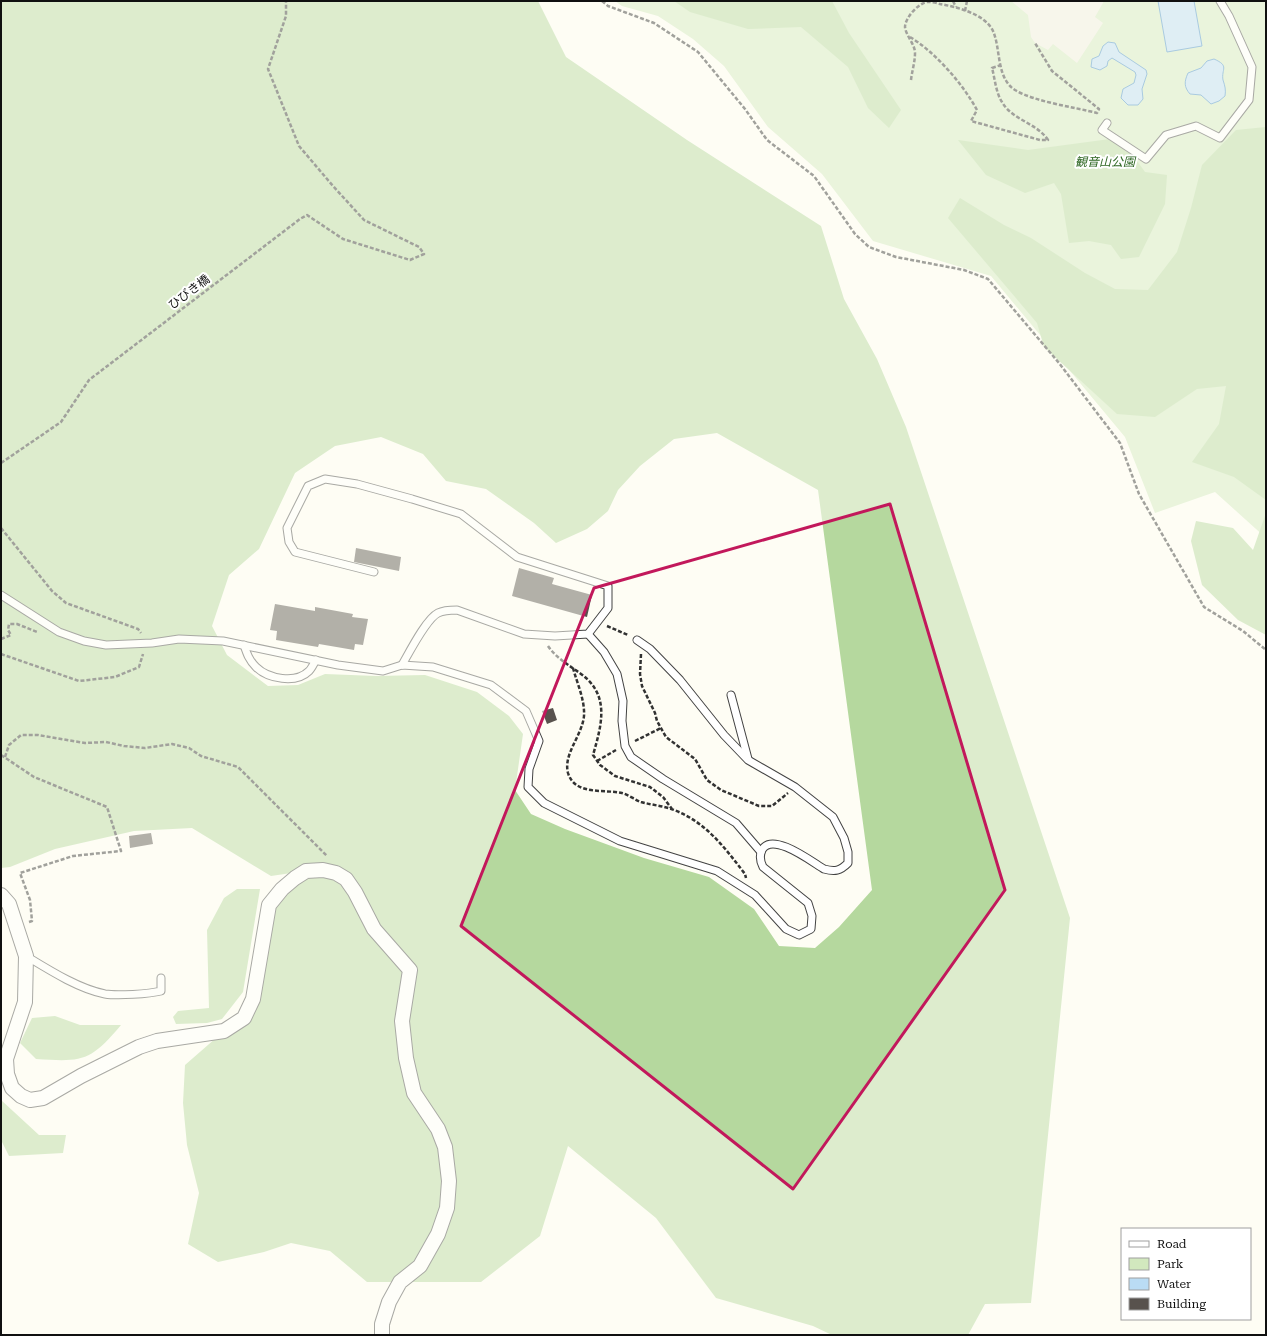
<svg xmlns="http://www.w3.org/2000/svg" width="1267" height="1336" font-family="'Roboto Serif','Noto Sans JP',serif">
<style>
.green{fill:#d2e8be}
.forest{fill:#b5d89e;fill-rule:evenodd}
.plaza{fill:#f0ede1}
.water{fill:#badcf4;stroke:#448dc8}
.building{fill:#58524d}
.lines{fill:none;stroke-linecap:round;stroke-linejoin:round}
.service-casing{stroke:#434343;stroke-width:9}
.minor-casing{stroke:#434343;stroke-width:16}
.path{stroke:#323232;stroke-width:2.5;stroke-dasharray:4 2;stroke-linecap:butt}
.service{stroke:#fff;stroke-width:7}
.minor{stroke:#fff;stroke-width:14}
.marked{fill:none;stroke:#c2185b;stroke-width:3;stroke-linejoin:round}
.labels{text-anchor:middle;stroke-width:4;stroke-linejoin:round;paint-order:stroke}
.park-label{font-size:12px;font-style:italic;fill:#2d6622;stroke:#fff}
.street-label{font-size:12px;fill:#101010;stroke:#fff}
</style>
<rect width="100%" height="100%" fill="#fefdf4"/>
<!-- green -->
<path class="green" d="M615 1H1266V538L1215 492 1155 513 1125 437 991 276 873 241 822 174 768 127 724 66 693 39 658 16 622 6Z"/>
<!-- forest -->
<g class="forest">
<path d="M1 1H538L566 57 687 140 821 226 844 299 877 359 906 427 1070 918 1031 1303 985 1304 968 1335H832L813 1326 716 1298 656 1218 568 1146 540 1236 481 1282H367L330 1251 291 1243 264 1252 218 1262 188 1244 199 1193 187 1145 183 1103 185 1065 224 1031 244 1018 269 905 305 871 271 876 192 828 134 831 55 849 10 867 1 868ZM717 433 818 490 872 890 839 927 815 948 779 946 754 909 709 877 644 858 565 829 531 814 515 790 523 734 509 716 477 692 425 675 376 676 325 674 298 685 268 686 227 655 212 626 229 575 259 549 295 473 335 446 381 437 423 454 446 481 486 489 534 523 556 543 587 529 608 511 618 490 640 466 674 439Z"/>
<path d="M674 1H832L849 33 901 110 889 128 868 108 848 67 801 27 748 29 690 12Z"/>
<path d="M1266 127V500L1234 477 1192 462 1219 424 1226 386 1197 389 1155 417 1117 414 1044 347 1037 323 948 218 960 198 1004 225 1031 238 1085 273 1115 289 1148 290 1177 252 1191 208 1202 165 1236 130Z"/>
<path d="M1110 139 1132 154 1145 172 1167 175 1165 204 1139 257 1121 259 1111 245 1089 241 1069 243 1061 194 1054 183 1025 193 986 175 958 140 1028 150Z"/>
<path d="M1266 513V635L1238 620 1202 585 1191 541 1196 521 1233 528 1253 550Z"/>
<path d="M237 889H260L243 992 222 1019 207 1023 176 1024 173 1017 178 1011 209 1008 207 930 224 898Z"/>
<path d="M55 1016 80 1025H121C90 1062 82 1062 36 1059L20 1043 32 1018Z"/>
<path d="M1 1100 39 1135H66L63 1153 9 1156 1 1140Z"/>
</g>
<!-- plaza -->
<path class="plaza" d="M1011 1H1104L1095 17 1103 23 1077 63 1053 44 1048 50 1035 43 1031 37 1028 15Z"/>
<!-- water -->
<g class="water">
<path d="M1158 1H1194L1202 46 1167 52Z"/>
<path d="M1108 42 1115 43 1119 52 1146 70 1147 74 1142 89 1143 99 1138 105H1128L1121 98 1123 89 1134 83 1136 75 1135 72 1112 58 1108 61 1107 66 1100 70 1091 67 1092 59 1099 56 1103 46Z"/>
<path d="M1214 59C1230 66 1221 69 1223 80 1225 86 1226 90 1225 96L1219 101 1211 104 1201 95 1190 94C1184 87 1184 82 1188 73L1201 68 1207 61Z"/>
</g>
<!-- building -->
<g class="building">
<path d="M356 548 401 557 399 571 354 562Z"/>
<path d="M519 568 554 578 552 584 592 595 587 617 512 596Z"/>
<path d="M275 604 315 611V607L353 614 352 617 368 619 363 645 355 644 354 650 319 644 318 647 276 640 277 631 270 630Z"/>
<path d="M553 708 557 720 547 724 542 711Z"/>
<path d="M151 833 153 844 130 848 129 836Z"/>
</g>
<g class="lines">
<defs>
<g id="service">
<path d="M1107 123 1102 130 1146 159 1166 135 1196 126 1220 138 1249 100 1252 67 1229 16 1220 1"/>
<path d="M374 572 295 552 289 542 287 528 308 486 325 479 357 484 412 499 461 514 517 557 608 586V608L588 634 555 636 524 634 457 610C450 610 444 610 438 613 426 619 409 653 402 665"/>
<path d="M1 595 59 632 84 641 106 645 152 643 179 639 223 641 338 665 383 671 402 665 433 667 491 685 526 711 539 741 529 769 528 787 544 803 620 841 717 871 755 895 786 929 799 935 811 929 812 916 808 903 763 867C760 861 759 856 762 850 772 831 812 862 824 869 835 872 840 871 848 863V852L844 838 833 817 795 787 748 760 724 735 680 680 650 649 637 640"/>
<path d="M588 634 604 652 617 674 623 701 622 721 625 746 631 757 663 779 736 823 761 852"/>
<path d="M244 645C247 654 249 660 256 667 268 679 296 684 309 671 312 668 314 663 316 660"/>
<path d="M731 695 748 759"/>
<path d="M26 956C49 970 79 989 105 994 117 996 149 994 161 991V978"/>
</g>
<path id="minor" d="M1 895 9 904 26 956 25 1002 6 1059 7 1074 12 1088 21 1096 30 1100 43 1098 81 1076 139 1047 157 1041 224 1031 244 1018 253 999 269 905 282 889 295 878 306 871 323 870 336 873 346 879 355 892 374 929 410 970 402 1021 406 1058 414 1093 438 1129 445 1147 449 1181 447 1208 438 1234 420 1266 400 1282 389 1302 382 1324V1335"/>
</defs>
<!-- service casing -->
<use href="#service" class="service-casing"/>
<!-- minor casing -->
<use href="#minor" class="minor-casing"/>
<!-- path -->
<g class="path">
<path d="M602 1 608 6 654 23 698 52 745 109 767 140 814 176 855 234 869 247 896 257 964 270 988 279 1059 363 1120 443 1139 494 1204 607 1243 631 1266 650"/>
<path d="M953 1 956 7"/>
<path d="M965 11 967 1"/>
<path d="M910 37C935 52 963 84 977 110L971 121 1040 140H1048C1037 123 1012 120 1002 102 996 93 995 79 992 68L1001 65"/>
<path d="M911 80C912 71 915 62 915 53 915 44 906 36 905 27 905 18 919 2 928 2 932 2 937 3 940 4 957 7 985 14 993 31 1001 49 996 78 1015 90 1035 102 1074 107 1097 113L1099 109 1052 71 1035 43"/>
<path d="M1 463 61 422 89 380 300 219 307 215 343 239 410 260 424 254 419 247 364 220 333 186 299 146 268 69 286 16V1"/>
<path d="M1 528 52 591 66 603 138 629 141 633"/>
<path d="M607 626 628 635"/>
<path d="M1 639 11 635 8 630 9 624H17L37 632"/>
<path d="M548 646C556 658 569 665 581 674 610 695 602 724 593 755L600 765 615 776 650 787 663 797 672 809"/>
<path d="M1 654 79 681 115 677 139 667 143 654"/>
<path d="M641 654 640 674 642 686 655 713 657 721 666 737 695 759 707 780 721 790 759 806H772L788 793"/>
<path d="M573 668C577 683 585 700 584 716 582 736 563 754 568 773 575 796 605 789 622 793 629 795 635 800 641 802 652 805 664 806 674 810 706 822 725 848 745 874L746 878"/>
<path d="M635 741 661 728"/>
<path d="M1 755 34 777 107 807 121 851 73 856 20 873 30 900 32 921 29 922"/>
<path d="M5 757 9 745 21 735H38L85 743 106 742 124 746 145 748 172 744 189 748 201 756 238 767 327 856"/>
<path d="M597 761 616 750"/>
</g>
<!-- service -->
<use href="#service" class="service"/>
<!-- minor -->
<use href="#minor" class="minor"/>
</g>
<!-- marked area -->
<path d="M0 0H1267V1336H0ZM890 504 1005 890 793 1189 461 926 594 588Z" fill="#fefdf4" fill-opacity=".55" fill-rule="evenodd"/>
<path class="marked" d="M890 504 1005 890 793 1189 461 926 594 588Z"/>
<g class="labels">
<!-- park labels -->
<g class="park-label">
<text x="1105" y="166">観音山公園</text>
</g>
<!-- street labels -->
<g class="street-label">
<text transform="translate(189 292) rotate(-37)" y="4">ひびき橋</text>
</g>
</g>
<!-- border -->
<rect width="1267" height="1336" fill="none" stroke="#101010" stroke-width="4"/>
<!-- legend -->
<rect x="1121" y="1228" width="130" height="92" fill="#ffffff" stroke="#9f9f9f"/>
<rect x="1129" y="1241" width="20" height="6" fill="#ffffff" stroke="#9f9f9f"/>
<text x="1157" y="1248" font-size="12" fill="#101010">Road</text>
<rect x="1129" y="1258" width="20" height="12" fill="#d2e8be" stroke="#9f9f9f"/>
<text x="1157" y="1268" font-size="12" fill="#101010">Park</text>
<rect x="1129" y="1278" width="20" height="12" fill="#badcf4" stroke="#9f9f9f"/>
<text x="1157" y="1288" font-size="12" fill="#101010">Water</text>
<rect x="1129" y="1298" width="20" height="12" fill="#58524d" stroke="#9f9f9f"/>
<text x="1157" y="1308" font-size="12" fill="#101010">Building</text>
</svg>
